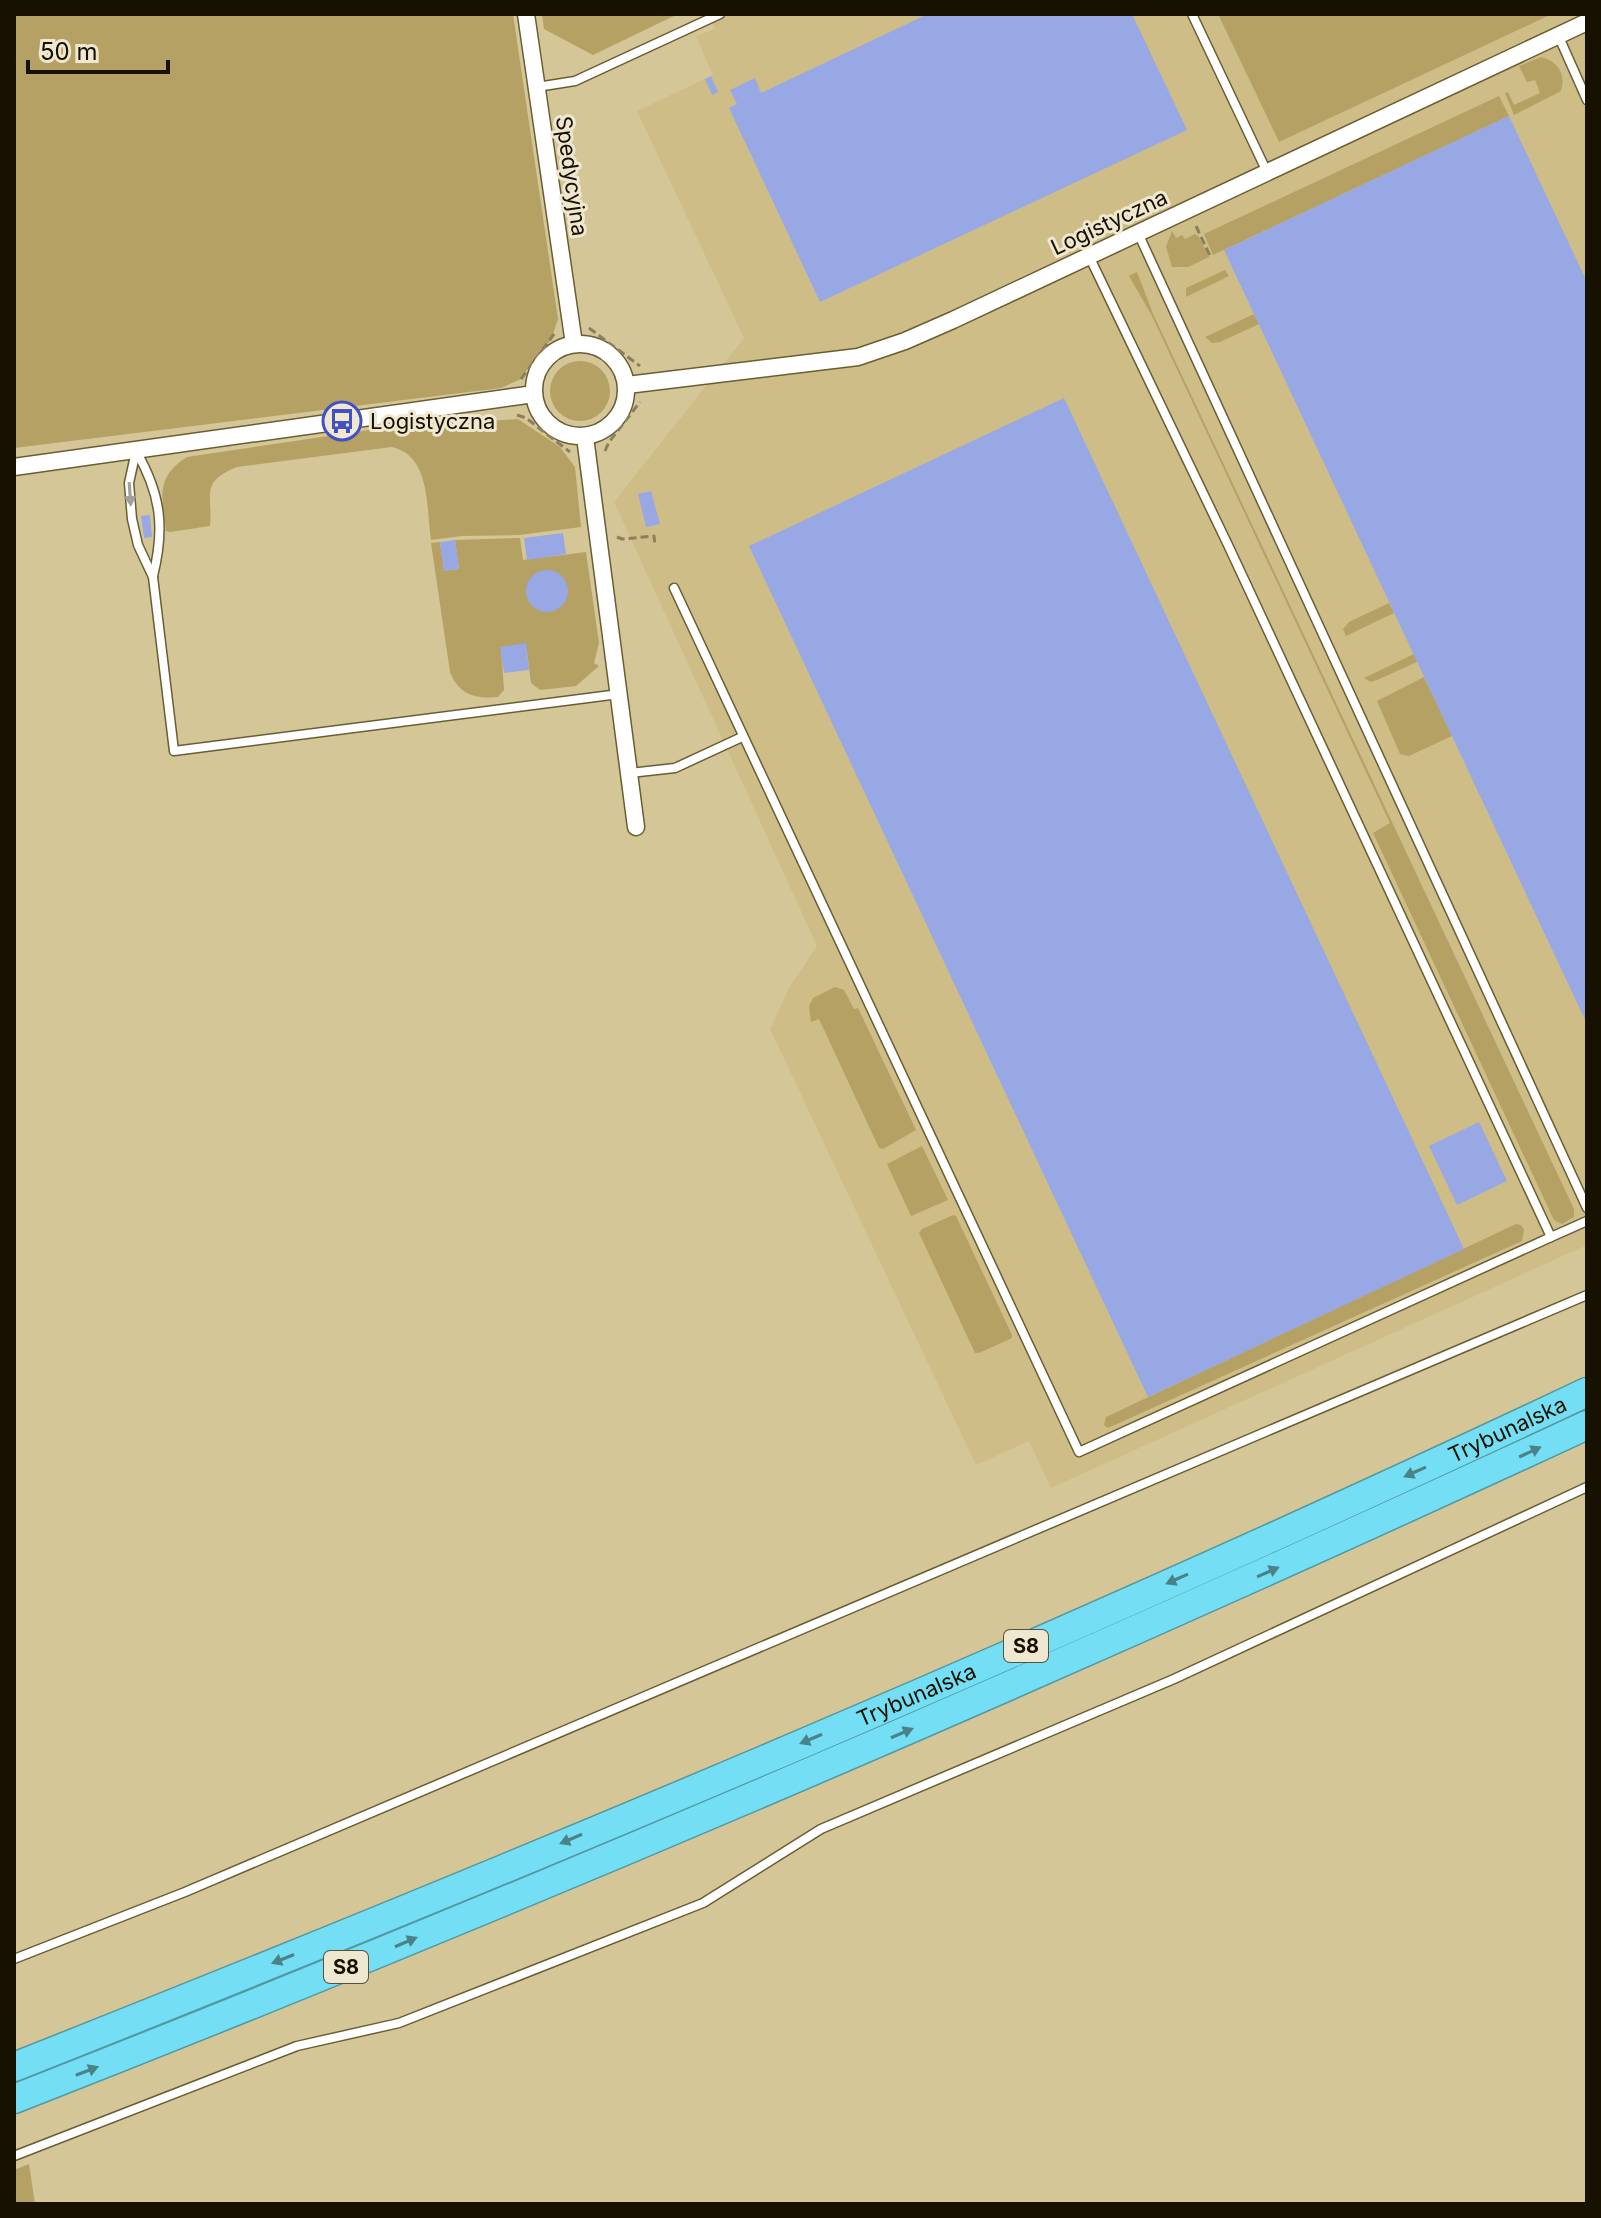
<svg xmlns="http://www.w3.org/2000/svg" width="1601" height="2218" font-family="Inter,sans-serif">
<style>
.built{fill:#cebd87}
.green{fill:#b5a163}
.building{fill:#98a8e4}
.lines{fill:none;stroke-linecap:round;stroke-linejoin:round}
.service-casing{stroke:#6a5d32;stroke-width:11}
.minor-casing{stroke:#6a5d32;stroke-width:19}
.motorway-casing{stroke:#53979f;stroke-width:31}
.path{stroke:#8b805e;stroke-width:3;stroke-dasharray:8 4;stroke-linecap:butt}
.service{stroke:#fff;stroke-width:8}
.minor{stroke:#fff;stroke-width:16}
.motorway{stroke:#74dff4;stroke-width:28}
.oneway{fill:#a2a09a}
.oneway2{fill:#4a8287}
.labels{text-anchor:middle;stroke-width:6;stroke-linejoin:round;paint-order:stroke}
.shield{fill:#efe7d0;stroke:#585140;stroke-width:2}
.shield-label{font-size:20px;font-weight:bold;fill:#171102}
.street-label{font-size:22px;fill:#171102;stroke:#efe7d0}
.poi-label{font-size:22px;fill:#171102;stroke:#efe7d0;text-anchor:start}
</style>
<rect width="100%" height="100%" fill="#d5c698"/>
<!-- built -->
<path class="built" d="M708 14H1218L1279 142 1552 14H1587V1245L1051 1488 1029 1441 976 1465 770 1029 789 988 817 946 614 502 744 338 637 111 713 75 696 36 715 29Z"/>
<!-- green -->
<g class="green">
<path d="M14 14H513L558 319 551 340 537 354 521 379 501 388 14 448Z"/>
<path d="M542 14H678L593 55 544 29Z"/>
<path d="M1218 14H1552L1279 142Z"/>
<path d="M1541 57C1558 61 1566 74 1561 91L1514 115 1505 93 1508 92 1514 105 1540 93 1535 80 1527 82 1519 66Z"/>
<path d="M1499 96 1509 116 1213 255 1204 234Z"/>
<path d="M1172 231 1176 238 1182 235 1185 239 1195 234 1199 237 1209 257 1188 267H1172L1166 247Z"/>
<path d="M1225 270 1229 276 1186 297V288Z"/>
<path d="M1137 272 1154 316 1574 1209V1217L1562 1224 1554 1220 1373 833 1390 823 1152 316 1129 276Z"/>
<path d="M1254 314 1259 324 1220 342 1212 343 1205 337Z"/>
<circle cx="580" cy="391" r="30"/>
<path d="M470 415 472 422 518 419 560 447 575 467 581 527 519 535 462 536 431 540C426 507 431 456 392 447L237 467C199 482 213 496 210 526L170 532 166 531C162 498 155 477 187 457Z"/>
<path d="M520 538 523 560 586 552 599 643 594 663 599 666 576 686 540 690 531 683 526 644 501 647 504 690 498 697C475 699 459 695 450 672L431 543 440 542 444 571 459 569 455 540Z"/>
<path d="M1389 603 1394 613 1346 636 1343 629 1349 622Z"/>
<path d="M1414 654 1417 662 1377 680 1371 682 1364 678Z"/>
<path d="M1424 677 1452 736 1409 756 1400 754 1377 701Z"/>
<path d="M835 987 844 990 854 1009 858 1008 916 1130 883 1149 879 1148 819 1019 811 1022 809 1006 813 998Z"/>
<path d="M922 1146 948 1200 911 1216 887 1164Z"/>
<path d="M953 1215 956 1216 1012 1335V1338L979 1353H975L919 1233 922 1229Z"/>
<path d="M1516 1224 1521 1225 1524 1230 1522 1241 1108 1428 1104 1425 1106 1417Z"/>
<path d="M29 2164 35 2204H14V2170Z"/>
</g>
<!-- building -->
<g class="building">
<path d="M928 14H1132L1187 130 820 302 729 108 737 104 730 90 755 78 761 93Z"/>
<path d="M711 76 718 92 712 95 705 79Z"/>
<path d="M1509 116 1587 282V1024L1224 250Z"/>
<path d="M1064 398 1464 1249 1148 1397 749 546Z"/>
<path d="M651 491 660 524 646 527 638 494Z"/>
<path d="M150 515 152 537 144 538 141 516Z"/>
<path d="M563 533 566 554 527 560 524 538Z"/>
<path d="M455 540 459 569 444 571 440 542Z"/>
<circle cx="547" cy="591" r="21"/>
<path d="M526 643 529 670 504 673 500 647Z"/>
<path d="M1479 1122 1507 1181 1457 1205 1429 1146Z"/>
</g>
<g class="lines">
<defs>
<g id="service">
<path d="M1192 14 1267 172"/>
<path d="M1558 35 1587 100"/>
<path d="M537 87 575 81 720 14"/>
<path d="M1138 233 1587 1208"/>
<path d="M136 451 129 483 132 519 138 545 153 577 174 751 619 694"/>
<path d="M136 451C161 494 165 528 153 576"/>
<path d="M674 588 1079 1452 1551 1237 1228 545 1089 256"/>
<path d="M630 773 675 768 742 737"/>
<path d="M1551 1237 1587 1221"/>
<path d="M14 1959 185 1892 1587 1295"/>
<path d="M14 2156 297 2046 399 2023 703 1903 821 1829 1174 1679 1587 1487"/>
</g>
<g id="minor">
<path d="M526 14 574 344"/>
<circle cx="580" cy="390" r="46"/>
<path d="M627 385 858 357 905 341 953 320 1587 22"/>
<path d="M585 437 636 827"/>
<path d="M14 467 534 394"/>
</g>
<g id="motorway">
<path id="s1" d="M14 2067C544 1857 1071 1636 1587 1392"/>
<path d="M14 2099C545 1891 1069 1665 1587 1425"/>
</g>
</defs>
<!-- service casing -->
<use href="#service" class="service-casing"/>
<!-- minor casing -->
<use href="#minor" class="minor-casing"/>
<!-- motorway casing -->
<use href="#motorway" class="motorway-casing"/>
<!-- path -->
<g class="path">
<path d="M1196 226 1211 258"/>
<path d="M589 328 640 366"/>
<path d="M521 379 554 334"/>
<path d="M517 415 526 418 570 452"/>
<path d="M605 451 609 442 640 402"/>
<path d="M617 537 622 539 654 536 655 545"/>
</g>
<!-- service -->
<use href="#service" class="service"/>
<!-- minor -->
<use href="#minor" class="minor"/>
<!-- motorway -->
<use href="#motorway" class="motorway"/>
</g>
<!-- one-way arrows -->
<defs><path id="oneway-solid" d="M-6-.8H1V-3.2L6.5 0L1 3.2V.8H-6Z" transform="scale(2)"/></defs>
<use class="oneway" href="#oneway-solid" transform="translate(130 494) rotate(86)"/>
<g class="oneway2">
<use href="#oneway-solid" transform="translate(1530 1452) rotate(-25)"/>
<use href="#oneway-solid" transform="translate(1415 1472) rotate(156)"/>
<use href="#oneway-solid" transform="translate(1268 1572) rotate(-24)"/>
<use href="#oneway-solid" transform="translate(1177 1579) rotate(156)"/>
<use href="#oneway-solid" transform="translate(902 1733) rotate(-23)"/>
<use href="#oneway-solid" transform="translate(811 1739) rotate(157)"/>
<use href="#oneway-solid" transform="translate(571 1839) rotate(157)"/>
<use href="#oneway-solid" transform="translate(406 1942) rotate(-23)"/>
<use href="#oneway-solid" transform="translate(283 1959) rotate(158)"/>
<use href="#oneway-solid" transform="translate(87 2071) rotate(-21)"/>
</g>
<!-- icons -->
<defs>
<symbol id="bus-ring" viewBox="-11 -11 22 22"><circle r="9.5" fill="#efe7d0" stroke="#4150c4" stroke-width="1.5"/><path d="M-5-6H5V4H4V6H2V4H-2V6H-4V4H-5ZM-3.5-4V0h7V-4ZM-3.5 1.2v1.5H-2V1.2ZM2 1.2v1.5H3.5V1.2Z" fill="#4150c4"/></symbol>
</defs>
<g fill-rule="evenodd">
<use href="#bus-ring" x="320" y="399" width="44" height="44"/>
</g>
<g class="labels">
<!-- shield labels -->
<g class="shield">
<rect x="1004" y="1630" width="44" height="32" rx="6"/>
<rect x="324" y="1951" width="44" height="32" rx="6"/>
</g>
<g class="shield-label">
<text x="1026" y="1653">S8</text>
<text x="346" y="1974">S8</text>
</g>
<!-- street labels -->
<g class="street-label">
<text transform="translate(572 176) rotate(82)" y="8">Spedycyjna</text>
<text transform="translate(1109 222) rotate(-25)" y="8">Logistyczna</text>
<text dy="8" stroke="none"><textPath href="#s1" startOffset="1624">Trybunalska</textPath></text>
<text dy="8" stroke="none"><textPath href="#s1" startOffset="976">Trybunalska</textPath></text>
</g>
<!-- poi labels -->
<g class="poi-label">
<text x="370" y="429">Logistyczna</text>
</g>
</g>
<!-- border -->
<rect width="1601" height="2218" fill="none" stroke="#171102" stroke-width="32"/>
<!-- scale -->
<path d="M28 60v12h140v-12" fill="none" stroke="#171102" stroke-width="4"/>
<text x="40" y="60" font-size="24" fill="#171102" stroke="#efe7d0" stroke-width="6" paint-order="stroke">50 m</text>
</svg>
